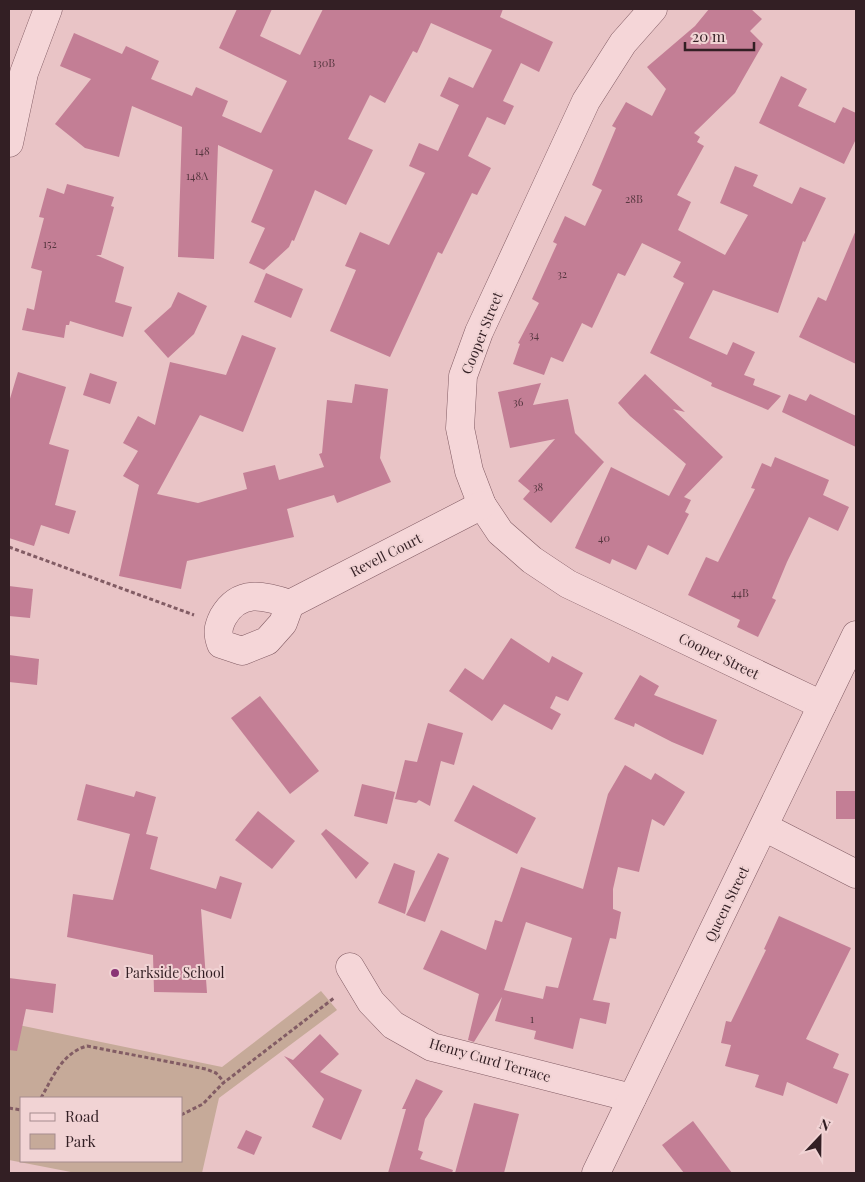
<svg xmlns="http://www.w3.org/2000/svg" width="865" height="1182" font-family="'Playfair Display',serif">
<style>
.green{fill:#c6aa99;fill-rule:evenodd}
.building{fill:#c37e95;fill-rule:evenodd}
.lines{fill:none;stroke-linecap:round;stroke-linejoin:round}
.minor-casing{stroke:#825c64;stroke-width:29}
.path{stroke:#825c64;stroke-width:3;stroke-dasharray:4 2.5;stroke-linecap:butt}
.minor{stroke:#f5d6d8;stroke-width:28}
.poi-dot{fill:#8a3375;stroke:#f1d3d4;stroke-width:2}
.labels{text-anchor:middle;stroke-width:4;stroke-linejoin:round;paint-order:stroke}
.number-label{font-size:11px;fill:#573740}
.street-label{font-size:14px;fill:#331f24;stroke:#f1d3d4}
.poi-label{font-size:14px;fill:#331f24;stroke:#f1d3d4;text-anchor:start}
</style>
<rect width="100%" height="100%" fill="#e9c4c6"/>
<!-- green -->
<path class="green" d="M321 991 337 1010 219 1098 202 1173H76L9 1160V1023L222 1067ZM21 1098H181V1161H21Z"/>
<!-- building -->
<g class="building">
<path d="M237 9H272L260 36 300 55 323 9H503L500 17 553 42 539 72 521 63 503 101 514 106 505 125 487 117 468 156 491 168 477 195 472 193 442 254 438 252 390 357 330 331 356 270 345 266 360 232 389 245 425 173 409 166 419 143 438 151 459 105 440 96 449 77 473 88 492 50 431 23 417 53 413 51 385 103 370 95 348 139 373 150 346 205 315 190 294 241 292 240 289 247 264 270 249 263 265 228 251 222 273 170 218 145 214 259 178 257 182 127 132 106 119 157 85 148 55 124 91 79 60 66 74 33 122 54 126 46 159 61 151 79 192 96 196 87 228 101 222 116 261 133 287 81 219 48Z"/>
<path d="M709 9H751L762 19 750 31 763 44 735 93 694 133 700 137 697 142 704 146 677 195 691 202 678 230 725 255 748 215 720 203 735 166 758 175 753 186 792 204 800 187 826 198 805 242 803 241 778 313 713 290 689 338 727 355 733 342 755 352 744 375 755 379 753 385 781 396 768 410 711 386 712 383 650 353 684 283 673 277 681 262 642 243 625 276 618 273 592 328 582 323 563 362 551 357 544 375 513 364 520 344 518 343 539 303 532 299 557 244 553 242 565 216 585 226 602 190 592 185 616 128 612 126 626 102 652 116 666 89 647 67 695 26Z"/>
<path d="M781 76 807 89 798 106 835 123 843 107 856 113V139L844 164 759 123Z"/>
<path d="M67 184 114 197 111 206 114 207 101 255H96L124 267 115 302 132 307 123 337 70 321 69 325H66L64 338 22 330 27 308 34 310 42 271 31 268 44 218 39 217 47 188 64 194Z"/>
<path d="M856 230V364L799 337 818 297 826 301Z"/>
<path d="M266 273 303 289 291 318 254 302Z"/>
<path d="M178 292 207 306 194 334 168 358 144 331 171 307Z"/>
<path d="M242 335 276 348 243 432 200 415 157 494 198 503 247 489 243 473 275 465 279 480 324 467 319 454 322 453 327 400 352 403 355 384 388 389 380 458 391 482 337 503 334 495 287 509 294 537 187 561 181 589 119 576 139 485 123 476 138 451 123 443 138 416 155 425 170 362 226 375Z"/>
<path d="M18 372 66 387 49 444 69 450 55 505 76 511 69 534 41 525 34 546 9 538V402Z"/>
<path d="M90 373 117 382 110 404 83 395Z"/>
<path d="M645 374 685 412 673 409 723 457 684 497 691 500 685 512 689 514 668 555 648 545 636 570 612 559 610 564 575 548 611 467 669 496 686 464 630 416 618 403Z"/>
<path d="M541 383 533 405 568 399 575 433 604 462 551 523 523 499 530 491 518 481 555 439 510 448 498 392Z"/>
<path d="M789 394 806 401 810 394 856 416V447L782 412Z"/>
<path d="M775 457 829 480 823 495 849 507 838 531 809 517 787 562 772 598 776 600 758 637 737 627 740 620 688 595 706 557 718 562 755 489 751 488 762 463 771 467Z"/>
<path d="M9 586 33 589 30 618 9 616Z"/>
<path d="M511 638 549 663 552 656 583 673 568 701 556 696 550 708 561 714 552 730 504 704 492 721 449 691 465 668 483 680Z"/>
<path d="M9 655 39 659 37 685 9 682Z"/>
<path d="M640 675 659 686 654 695 717 720 703 755 672 742 635 723 634 727 614 719Z"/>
<path d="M260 696 319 771 290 794 231 718Z"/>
<path d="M428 723 463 733 454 765 441 761 430 806 419 800 416 803 395 799 405 760 417 762Z"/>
<path d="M625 765 651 780 655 773 685 792 664 826 652 819 639 872 618 867 613 889V909L621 912 616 939 610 938 593 1000 610 1003 606 1024 580 1018 573 1049 534 1039 536 1031 495 1021 502 997 474 1042 468 1040 479 994 423 969 441 930 486 950 495 920 502 922 521 867 583 889 608 794ZM526 922 572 938 558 988 546 986 543 999 504 990Z"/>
<path d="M86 784 134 797 136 791 156 797 146 834 158 837 150 869 216 889 220 876 242 883 231 919 201 909 207 993 154 992 153 955 67 937 73 894 113 900 130 834 77 820Z"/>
<path d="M362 784 395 792 387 824 354 816Z"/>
<path d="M473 785 536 818 517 854 454 821Z"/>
<rect x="836" y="791" width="20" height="28"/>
<path d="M258 811 295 841 272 869 235 840Z"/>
<path d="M326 829 369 863 356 879 321 834Z"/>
<path d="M438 853 449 858 425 922 406 915Z"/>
<path d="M394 863 415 871 405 914 378 903Z"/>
<path d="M779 916 851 948 806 1039 839 1054 833 1068 849 1074 837 1104 787 1082 783 1096 755 1087 759 1075 725 1066 731 1045 721 1043 726 1021 731 1022 766 950 764 949Z"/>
<path d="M9 978 56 984 53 1013 26 1009 17 1051 9 1050Z"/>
<path d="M320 1034 339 1054 320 1072 362 1090 341 1140 312 1127 324 1099 284 1056 293 1060Z"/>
<path d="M416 1079 443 1091 425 1119 418 1150 423 1152 420 1159 453 1170 452 1173H388L406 1109H402Z"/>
<path d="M474 1103 519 1114 504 1173H455Z"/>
<path d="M693 1121 732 1173H684L662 1145Z"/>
<path d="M246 1130 262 1137 254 1155 237 1148Z"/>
</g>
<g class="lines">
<defs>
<g id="minor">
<path d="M653 9 623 43 586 101 479 332 463 376 460 428 469 471 482 505 500 532 532 560 568 584 822 705"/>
<path d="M9 143 24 73 48 9"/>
<path d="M290 604C263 595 239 589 223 617 218 627 217 633 221 644L242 651 267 641 283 623 290 604 482 505"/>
<path d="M764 827 856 874"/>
<path d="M350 967 371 1002 393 1025 432 1047 632 1098"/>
<path d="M596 1173 856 635"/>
</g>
</defs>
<!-- minor casing -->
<use href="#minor" class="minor-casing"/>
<!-- path -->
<g class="path">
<path d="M9 547 194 615"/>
<path d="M41 1098C53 1077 62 1053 87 1046L206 1069 216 1073 224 1082"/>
<path d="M9 1108 21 1110"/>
<path d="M181 1115 203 1104 222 1084 334 998"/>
</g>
<!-- minor -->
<use href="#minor" class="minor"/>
</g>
<!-- markers -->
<circle class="poi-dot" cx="115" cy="973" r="5"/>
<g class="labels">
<!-- number labels -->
<g class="number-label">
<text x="324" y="67">130B</text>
<text x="202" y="155">148</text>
<text x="197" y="180">148A</text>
<text x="634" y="203">28B</text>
<text x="50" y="248">152</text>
<text x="562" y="278">32</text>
<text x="534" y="339">34</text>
<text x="518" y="406">36</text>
<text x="538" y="491">38</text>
<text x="604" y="542">40</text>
<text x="740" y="597">44B</text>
<text x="532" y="1023">1</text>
</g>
<!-- street labels -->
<g class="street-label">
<text transform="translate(482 333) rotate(-68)" y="5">Cooper Street</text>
<text transform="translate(386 555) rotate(-27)" y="5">Revell Court</text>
<text transform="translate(719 656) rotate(26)" y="5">Cooper Street</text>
<text transform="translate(727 904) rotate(-64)" y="5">Queen Street</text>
<text transform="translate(490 1060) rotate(16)" y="5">Henry Curd Terrace</text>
</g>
<!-- poi labels -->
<g class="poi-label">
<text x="125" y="978">Parkside School</text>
</g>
</g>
<!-- border -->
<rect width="865" height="1182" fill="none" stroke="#331f24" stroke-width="20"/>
<!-- legend -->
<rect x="20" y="1097" width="162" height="65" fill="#f1d3d4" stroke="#a58b8e"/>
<rect x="30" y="1113" width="25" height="8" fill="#f5d6d8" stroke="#a58b8e"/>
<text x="65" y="1122" font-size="15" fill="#331f24">Road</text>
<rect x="30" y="1134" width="25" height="15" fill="#c6aa99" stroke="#a58b8e"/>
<text x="65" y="1147" font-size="15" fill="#331f24">Park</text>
<!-- north arrow -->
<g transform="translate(820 1137) rotate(22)" stroke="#f1d3d4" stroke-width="4" paint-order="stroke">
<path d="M0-4L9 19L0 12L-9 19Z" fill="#331f24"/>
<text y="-8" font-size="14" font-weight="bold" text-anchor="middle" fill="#331f24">N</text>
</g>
<!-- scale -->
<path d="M685 42v8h69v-8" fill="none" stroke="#331f24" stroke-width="2.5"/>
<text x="692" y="42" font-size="15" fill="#331f24" stroke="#f1d3d4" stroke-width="4" paint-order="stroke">20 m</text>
</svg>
